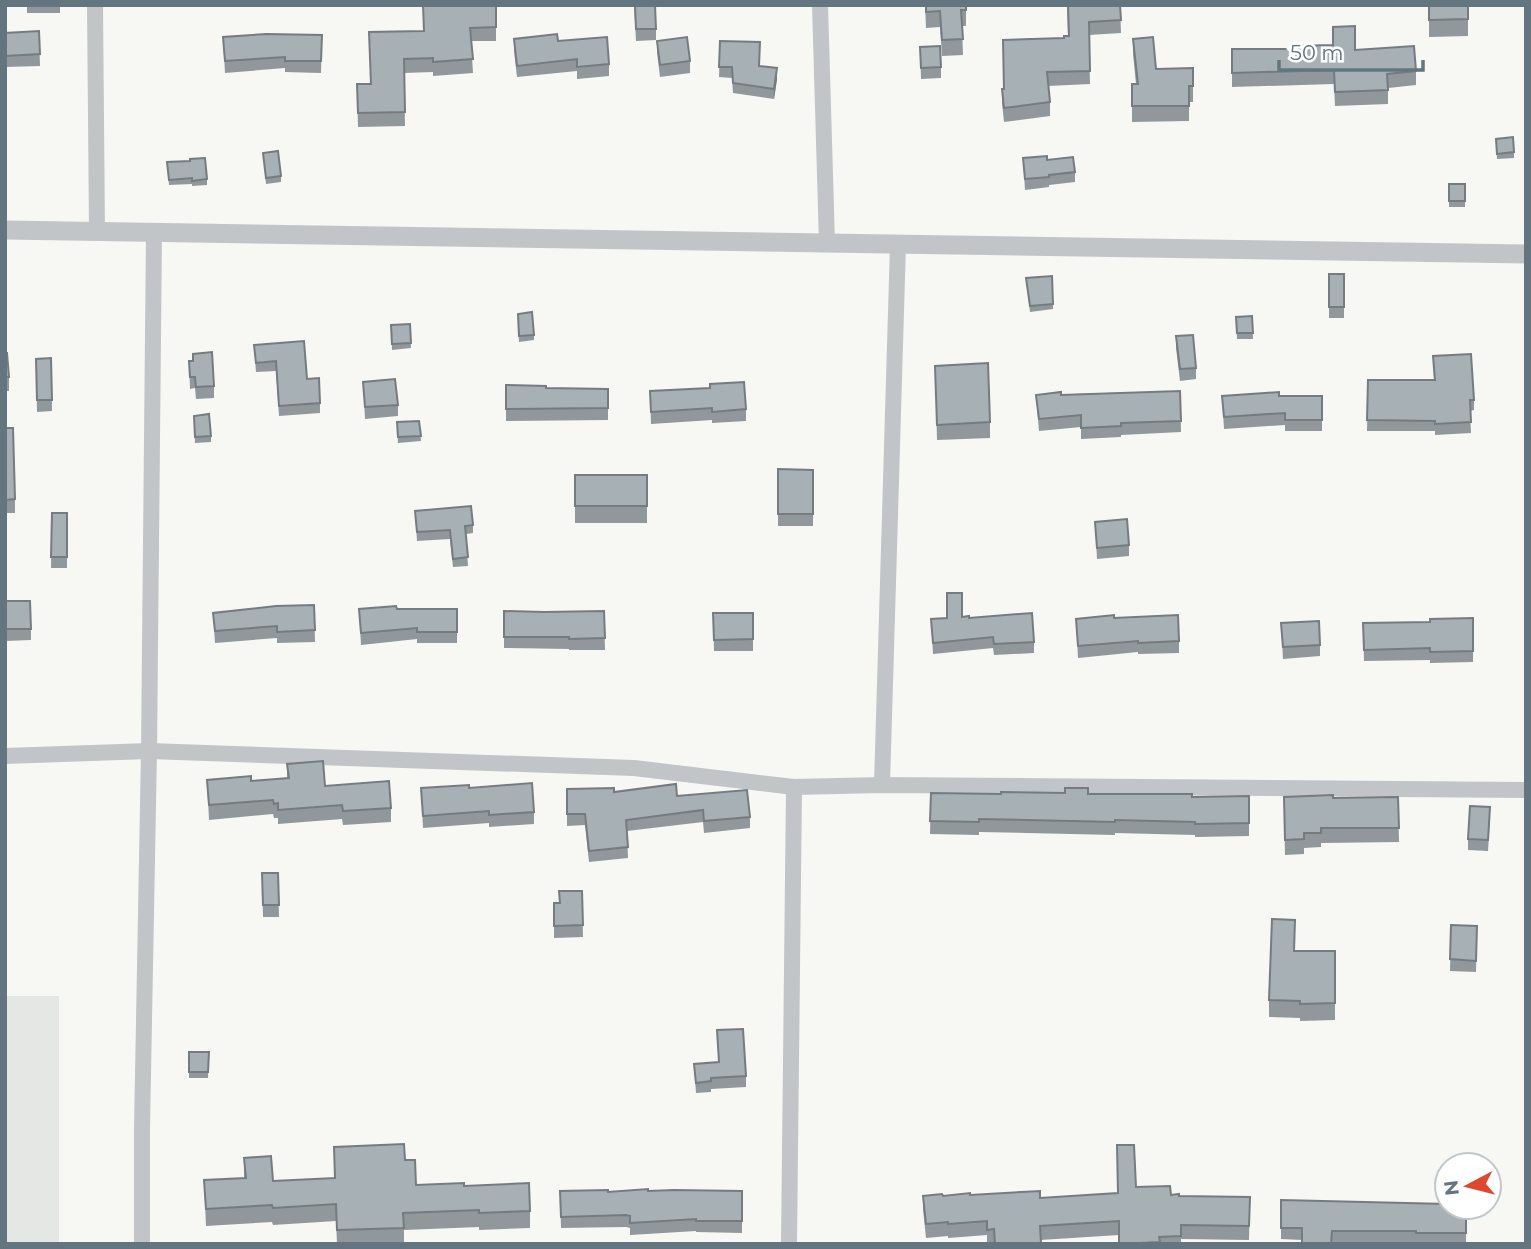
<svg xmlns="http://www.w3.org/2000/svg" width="1531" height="1249" font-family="Montserrat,sans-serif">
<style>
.built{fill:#e5e7e5}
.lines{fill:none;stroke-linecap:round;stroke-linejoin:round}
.minor{stroke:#c1c5c8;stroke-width:16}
.tertiary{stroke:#c1c5c8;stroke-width:19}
.wall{fill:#90989c}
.shaded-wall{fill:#757c7f}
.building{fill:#a7b1b5;stroke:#757c7f;stroke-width:2}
</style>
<rect width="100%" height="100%" fill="#f7f7f4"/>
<!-- built -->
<rect class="built" x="5" y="996" width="54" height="246"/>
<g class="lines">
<!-- minor -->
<g class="minor">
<path d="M95 5 97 231"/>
<path d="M820 5 827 243"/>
<path d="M5 756 149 751 634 768 794 787 882 785 1526 790"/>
<path d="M882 785 898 244"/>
<path d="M142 1244V1129L149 751 154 232"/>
<path d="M789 1244 794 787"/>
</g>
<!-- tertiary -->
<path class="tertiary" d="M5 230 1526 254"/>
</g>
<!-- wall -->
<g class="wall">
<rect x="27" y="5" width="33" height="8"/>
<path d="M496 5V41H471L473 73 433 76V72L404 73 405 126 358 127 357 84H370L423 31Z"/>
<path d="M634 5 656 29V40L636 41Z"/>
<path d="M925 5H966V26H962L963 55 942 56 940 27 926 28Z"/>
<path d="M1067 5H1120L1121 33 1089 35 1090 84 1048 86 1050 102V116L1004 122 1002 103V89H1004L1064 38 1068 36Z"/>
<path d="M1429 5H1468V36L1429 37Z"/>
<path d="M39 31 40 66 5 67V33Z"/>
<path d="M322 35 321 73 285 72V68L225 73 223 37Z"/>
<path d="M514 39 558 41 609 64V76L577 79V71L517 77 514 51Z"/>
<path d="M1133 39 1156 69 1193 68V102H1189V121L1132 122V84H1136L1133 54Z"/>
<path d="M657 41 690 61V73L660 77 657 52Z"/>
<path d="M720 41 777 79 774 99 733 93 732 78 719 77Z"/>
<path d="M920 47 941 67V78L921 79Z"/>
<path d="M1232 49 1355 50 1416 71V85L1388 88V104L1335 106 1334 84 1232 87Z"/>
<path d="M1496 139 1514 152V158L1497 159Z"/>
<path d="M263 153 281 176V182L266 184Z"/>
<path d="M1023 158 1047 160 1075 172V182L1049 185V187L1025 190Z"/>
<path d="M167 162 207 179V185L192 186V184L169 185Z"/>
<rect x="1449" y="184" width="16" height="23"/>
<rect x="1329" y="274" width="15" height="44"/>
<path d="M1052 276 1053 309 1030 312 1026 278Z"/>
<path d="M1252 316 1253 339H1237L1236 317Z"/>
<path d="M518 319 534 335V340L519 342Z"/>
<path d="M410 324 411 348 392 350 391 325Z"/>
<path d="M1176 336 1196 368V379L1180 381 1176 348Z"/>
<path d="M254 345 307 379 320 403V413L279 416 276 371 256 372Z"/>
<path d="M5 353 9 377V391H5Z"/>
<path d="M1433 356 1474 400V410L1470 411 1471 433 1435 435V431H1367L1368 380H1434Z"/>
<path d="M51 358 52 411 37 412 36 359Z"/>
<path d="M189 361 214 386V398L196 399 195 388 190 389Z"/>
<path d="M935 366 990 422V438L937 440Z"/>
<path d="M363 382 398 405V416L365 419Z"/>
<path d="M506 385 546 388 608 389V420L506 421Z"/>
<path d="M710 388 746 409V421L712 423V420L651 424 650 391Z"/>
<path d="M1180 391 1181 432 1121 435V437L1081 439V427L1039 431 1036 395Z"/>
<path d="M1222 396H1322V431H1285V425L1224 429Z"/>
<path d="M419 421 421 441 398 443 397 422Z"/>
<path d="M194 422 211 436V442L195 443Z"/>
<path d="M5 428 15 499V513H5Z"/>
<path d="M778 469 813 470V526H778Z"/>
<rect x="575" y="475" width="72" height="48"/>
<path d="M415 511 473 525V533L466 534 468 566 453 567 450 539 417 541Z"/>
<path d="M52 513H67V568H51Z"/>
<path d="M1095 522 1129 545V556L1097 559Z"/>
<path d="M5 601 31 629V640L5 641Z"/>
<path d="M314 605 315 642 277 643V638L215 643 213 613Z"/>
<path d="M359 609H457V643H417V639L361 645Z"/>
<path d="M504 611 544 612 604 611 605 650H569V649L504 648Z"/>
<path d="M713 613H753V651H714Z"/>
<path d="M962 617 969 618 1034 642V653L994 655 993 648 933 654 931 619Z"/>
<path d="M1114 618 1179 641V653L1138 654V652L1078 658 1076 619Z"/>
<path d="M1473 618V662L1430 663V660L1364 661 1363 623 1430 622Z"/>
<path d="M1281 623 1320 645V656L1283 659Z"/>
<path d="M287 764 325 786 391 808V822L343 825 342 819 278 824V818H274L273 814 209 820 207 780 251 781 287 778Z"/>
<path d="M421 788H469L534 812V824L489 827V823L423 828Z"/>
<path d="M567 789 677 796 750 817V828L704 833 703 822 627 831 628 858 589 862 585 825 567 826Z"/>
<path d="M931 793 1088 794 1192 797 1249 796V836L1195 837V835L1115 833V835L979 832V835L930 834Z"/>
<path d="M1398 797 1399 842 1321 843V847L1304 848V854L1285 855 1284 812 1333 798Z"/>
<path d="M1490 818 1488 851 1468 850V839Z"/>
<path d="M262 873H278L279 917H263Z"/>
<path d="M582 891 583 937 554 938V903H559Z"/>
<path d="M1451 925 1477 926 1476 972 1450 971Z"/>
<path d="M1295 951H1335V1020L1300 1021V1018L1269 1017V1000Z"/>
<path d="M717 1030 746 1076V1087L711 1089V1092L696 1093 694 1064 719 1062Z"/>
<path d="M189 1052H209L208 1078H189Z"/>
<path d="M334 1147 405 1160 416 1185 464 1186 530 1211V1228L479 1230V1227L404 1230V1244H337L336 1221 273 1225 272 1222 206 1226 204 1180 244 1178V1158L273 1181 335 1178Z"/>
<path d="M1136 1187 1179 1196 1250 1197 1249 1240 1181 1239V1244H1119V1235L1040 1240 1041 1244H994L987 1243V1235L948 1238V1236L926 1238 923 1209V1196L970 1195 1040 1198 1118 1193Z"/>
<path d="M560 1191H742V1233L696 1232V1231L630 1235V1228L626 1227 561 1228Z"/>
<path d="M1281 1200 1466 1207V1244H1416V1242L1332 1243 1302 1240 1281 1239Z"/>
</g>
<!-- shaded-wall -->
<path class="shaded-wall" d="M777 68V79L774 99V89Z"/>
<!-- building -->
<g class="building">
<path d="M423 5H496V27L470 28 473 59 433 62V58L404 59 405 112 358 113 357 84H371L369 32 424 31Z"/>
<path d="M635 5H655L656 29H636Z"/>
<path d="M926 5H966V10H961L963 39 942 40 940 11 926 12Z"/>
<path d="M1068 5H1120L1121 20 1089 22 1090 71 1047 72 1050 102 1004 108 1002 89H1004L1003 40 1064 38V36H1069Z"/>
<path d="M1429 5H1468V19L1429 20Z"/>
<path d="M1355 26V50L1414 46 1416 71 1387 74 1388 90 1335 92 1334 70 1232 73V49H1291V46L1333 45V27Z"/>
<path d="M39 31 40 54 5 56V33Z"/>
<path d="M266 34 322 35 321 61H285V57L225 61 223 37Z"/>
<path d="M557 34 558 41 607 37 609 64 577 67V59L517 66 514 39Z"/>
<path d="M687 37 690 61 660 65 657 41Z"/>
<path d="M1153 37 1156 69 1193 68V86H1189V106H1132V84H1138L1133 39Z"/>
<path d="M720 41 760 42 759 66 777 68 774 89 733 83 732 67H719Z"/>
<path d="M940 46 941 67 921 68 920 47Z"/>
<path d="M1513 137 1514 152 1497 154 1496 139Z"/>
<path d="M278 151 281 176 266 178 263 153Z"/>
<path d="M1047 156V160L1073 157 1075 172 1049 175V177L1025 179 1023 158Z"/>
<path d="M205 158 207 179 192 181V178L169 180 167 162 190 161V159Z"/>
<rect x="1449" y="184" width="16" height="17"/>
<rect x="1329" y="274" width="15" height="33"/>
<path d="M1052 276 1053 304 1030 306 1026 278Z"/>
<path d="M532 312 534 335 519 336 518 314Z"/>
<path d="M1252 316 1253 333H1237L1236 317Z"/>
<path d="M410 324 411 343 392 344 391 325Z"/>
<path d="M1193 335 1196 368 1180 369 1176 336Z"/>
<path d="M304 341 307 379 319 378 320 403 279 406 276 361 256 363 254 345Z"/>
<path d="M212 352 214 386 196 387 195 377H190L189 361H193V354Z"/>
<path d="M5 353H7L9 377H5Z"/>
<path d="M1471 354 1474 400H1470L1471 422 1435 424V421L1367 420 1368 380H1435L1433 356Z"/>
<path d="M51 358 52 400H37L36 359Z"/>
<path d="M988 363 990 422 937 425 935 366Z"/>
<path d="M395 379 398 405 365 407 363 382Z"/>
<path d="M744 382 746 409 712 412V408L651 412 650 391 710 388V384Z"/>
<path d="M506 385 546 386V388L608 389V408L506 409Z"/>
<path d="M1180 391 1181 421 1121 423V426L1081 428V415L1039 419 1036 395 1061 392V395Z"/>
<path d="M1279 392V396H1322V420H1285V413L1224 417 1222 396Z"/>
<path d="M209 414 211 436 195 437 194 416Z"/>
<path d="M419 421 421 436 398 437 397 422Z"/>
<path d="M5 428H13L15 499 5 500Z"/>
<path d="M778 469 813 470V514H778Z"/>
<rect x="575" y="475" width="72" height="31"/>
<path d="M471 506 473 525 465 526 468 557 453 559 450 530 417 532 415 511Z"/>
<path d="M52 513H67V557H51Z"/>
<path d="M1127 519 1129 545 1097 548 1095 522Z"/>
<path d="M947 593H962V617L969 616V618L1032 613 1034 642 994 644 993 637 933 643 931 619 947 618Z"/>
<path d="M5 601H30L31 629H5Z"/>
<path d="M314 605 315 630 277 632V626L215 631 213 613 276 606Z"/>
<path d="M396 606 397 609H457V632H417V628L361 633 359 609Z"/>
<path d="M504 611 544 612 604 611 605 638 569 639V637H504Z"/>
<path d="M713 613H753V639L714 640Z"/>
<path d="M1114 615V618L1178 615 1179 641 1138 643V641L1078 646 1076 619Z"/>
<path d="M1473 618V651L1430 652V648L1364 650 1363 623 1430 622V619Z"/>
<path d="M1319 621 1320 645 1283 647 1281 623Z"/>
<path d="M323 761 325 786 389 781 391 808 343 811 342 805 278 810V803L274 804 273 800 209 805 207 780 251 776V781L289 778 287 764Z"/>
<path d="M532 783 534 812 489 815V811L423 816 421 788 469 785V788Z"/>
<path d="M676 784 677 796 747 790 750 817 704 821 703 810 626 820 628 847 589 851 585 814H567V789L614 788V792Z"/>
<path d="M1065 788H1088V794H1192V797L1249 796V823L1195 824V822L1115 820V822L979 819V822L930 821 931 793 1001 794V792L1065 793Z"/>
<path d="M1333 795V798L1398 797 1399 828H1321V833H1304V839L1285 840 1284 797Z"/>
<path d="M1470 806 1490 807 1488 840 1468 839Z"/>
<path d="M262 873H278L279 905H263Z"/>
<path d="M559 891H582L583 925 554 926V903H560Z"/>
<path d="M1272 919 1295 920 1294 951H1335V1003L1300 1004V1001L1269 1000Z"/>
<path d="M1451 925 1477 926 1476 961 1450 959Z"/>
<path d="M743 1029 746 1076 711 1078V1081L696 1083 694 1064 719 1062 717 1030Z"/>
<path d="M189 1052H209L208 1072H189Z"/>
<path d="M404 1144 405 1160H415L416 1185 464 1183V1186L529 1183 530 1211 479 1213V1210L403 1213 404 1228 337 1230 336 1204 273 1208 272 1205 206 1209 204 1180 246 1178 244 1158 271 1156 273 1181 335 1178 334 1147Z"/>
<path d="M1117 1145H1134L1136 1187 1170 1186 1171 1195 1179 1194V1196L1250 1197 1249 1226 1181 1225V1236L1159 1237 1160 1242 1119 1244V1221L1040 1226 1041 1243 995 1244 994 1229 987 1230V1221L948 1224V1222L926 1224 923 1196 942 1194 943 1196 970 1193V1195L1040 1191V1198L1118 1193Z"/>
<path d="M648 1189V1191L674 1190 742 1191V1221H696V1219L630 1223V1216L626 1215 561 1217 560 1191 608 1190V1192Z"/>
<path d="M1281 1200 1447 1204V1207H1466V1233H1416V1231H1332L1331 1244H1302V1228H1281Z"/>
</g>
<!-- border -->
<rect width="1531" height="1249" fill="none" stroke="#63757e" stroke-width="14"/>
<!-- north arrow -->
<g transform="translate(1468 1186) rotate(263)"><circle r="33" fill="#ffffff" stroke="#c1c8cb" stroke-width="2"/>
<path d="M0-5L12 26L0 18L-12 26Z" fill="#dd482e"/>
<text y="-10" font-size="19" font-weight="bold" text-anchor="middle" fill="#63757e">N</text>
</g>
<!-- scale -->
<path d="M1279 60v10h144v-10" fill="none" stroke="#63757e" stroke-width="3.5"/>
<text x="1290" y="60" font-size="21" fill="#63757e" stroke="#ffffff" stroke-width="5" paint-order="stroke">50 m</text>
</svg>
